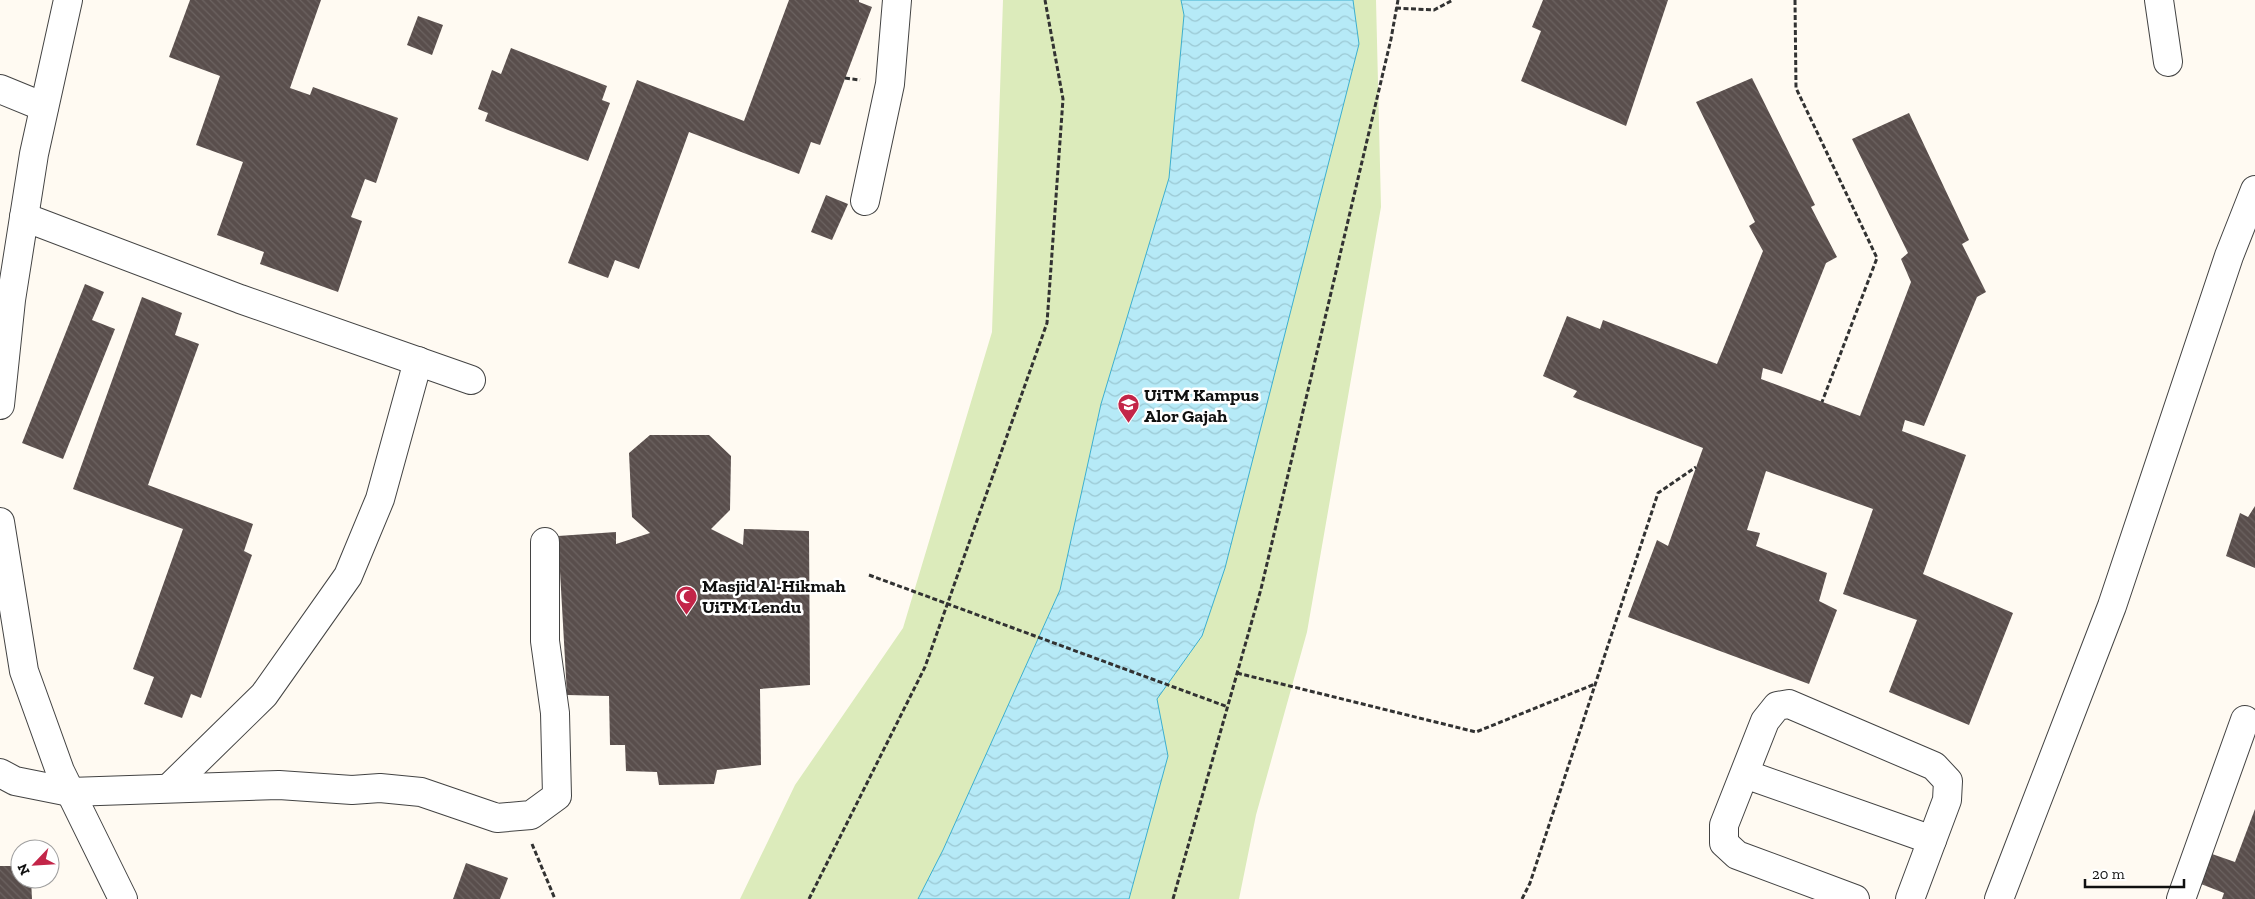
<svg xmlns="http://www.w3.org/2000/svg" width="2255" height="899" font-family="'Zilla Slab',serif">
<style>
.park{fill:#dcebbb}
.water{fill:url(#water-waves);stroke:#3cafcf}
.building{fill:url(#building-back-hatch)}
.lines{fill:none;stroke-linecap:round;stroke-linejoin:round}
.minor-casing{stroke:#434343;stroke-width:30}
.path{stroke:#323232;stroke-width:3;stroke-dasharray:5 2.5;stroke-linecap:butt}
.minor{stroke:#fff;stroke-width:28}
.labels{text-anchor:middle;stroke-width:5;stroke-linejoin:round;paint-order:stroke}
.poi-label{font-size:18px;font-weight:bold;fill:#101010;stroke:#fff;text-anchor:start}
</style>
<defs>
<pattern id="water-waves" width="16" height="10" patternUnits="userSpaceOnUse" patternTransform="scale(1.25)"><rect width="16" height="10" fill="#b6eaf7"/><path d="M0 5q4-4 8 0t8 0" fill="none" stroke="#9bc8d3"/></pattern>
<pattern id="building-back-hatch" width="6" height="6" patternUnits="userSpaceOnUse" patternTransform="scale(1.25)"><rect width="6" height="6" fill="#594e4c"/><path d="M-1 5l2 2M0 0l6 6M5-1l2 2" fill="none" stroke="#6c6361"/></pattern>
</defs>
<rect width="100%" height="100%" fill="#fffaf2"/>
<!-- park -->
<path class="park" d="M1003 0H1376L1381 207 1307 632 1256 815 1239 899H740L795 785 903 628 992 332Z"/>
<!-- water -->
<path class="water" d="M1181 0H1353L1359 44 1225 568 1202 636 1157 699 1168 756 1129 899H918L943 850 1060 590 1101 404 1169 178 1184 15Z"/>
<!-- building -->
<g class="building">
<path d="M190 0H321L290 88 310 95 313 87 398 118 376 183 365 179 351 217 362 221 338 292 260 264 264 252 217 235 243 162 196 145 220 76 169 57Z"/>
<path d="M789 0H859V2L872 7 820 145 811 142 799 174 689 132 639 269 615 260 608 278 568 263 637 80 744 121Z"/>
<path d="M1543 0H1668L1626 126 1521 81 1541 31 1532 27Z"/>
<path d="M418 16 443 25 432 55 407 45Z"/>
<path d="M511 48 607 86 602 100 610 103 588 161 485 121 488 113 478 109 492 70 501 74Z"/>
<path d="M1752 78 1815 205 1811 207 1837 257 1826 263 1782 374 1763 368 1761 379 1860 416 1911 282 1901 259 1908 253 1852 139 1909 113 1969 240 1962 244 1986 292 1977 297 1924 426 1905 420 1902 431 1966 455 1923 574 2013 613 1969 725 1889 692 1917 620 1843 594 1873 509 1766 471 1747 530 1760 533 1756 546 1827 573 1819 601 1837 610 1809 684 1628 617 1657 540 1668 546 1703 448 1573 397 1577 391 1543 376 1567 316 1600 329 1603 320 1717 364 1763 251 1749 226 1755 222 1696 102Z"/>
<path d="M826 195 848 204 832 240 811 232Z"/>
<path d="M85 284 104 292 92 320 115 329 63 459 22 443Z"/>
<path d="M142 297 182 313 175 335 199 344 148 485 253 524 244 551 252 555 201 698 191 694 182 718 144 704 154 677 133 669 183 529 73 489Z"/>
<path d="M650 435H709L731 456 730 510 711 529 743 545 744 529 809 531 810 685 760 689 761 765 717 770 714 784 659 785 657 772 626 771 625 745H610L609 696 567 695 558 536 616 532V544L650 533 632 517 629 453Z"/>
<path d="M2255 506V568L2226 556 2240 513 2248 517Z"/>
<path d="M2255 809V899H2222L2224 893 2201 884 2212 854 2235 862Z"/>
<path d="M466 863 508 878 500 899H453Z"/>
<path d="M0 866H20V879H31L32 899H0Z"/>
</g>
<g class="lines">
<defs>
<g id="minor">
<path d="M2159 0 2168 62"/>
<path d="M0 89 44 107"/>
<path d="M865 201 890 84 897 0"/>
<path d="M24 217 240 299 471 380"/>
<path d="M0 405 11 300 34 154 68 0"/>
<path d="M0 522 24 671 60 771 123 899"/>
<path d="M0 773 15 781 70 792 279 785 352 790 380 788 421 792 497 818 531 815 557 796 555 713 545 641V542"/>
<path d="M1745 774 1932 840"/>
<path d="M169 788 264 695 348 576 380 499 418 361"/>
<path d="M1855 899 1737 855 1724 843V825L1765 721 1777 706 1789 704 1934 766 1948 781 1947 800 1910 899"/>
<path d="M1999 899 2112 606 2229 256 2255 190"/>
<path d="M2181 899 2245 720"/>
</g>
</defs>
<!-- minor casing -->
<use href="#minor" class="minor-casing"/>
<!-- path -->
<g class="path">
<path d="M1795 0 1796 88 1877 258 1822 402"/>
<path d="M1396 8 1434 10 1453 0"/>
<path d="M845 78 860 80"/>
<path d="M869 575 1228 707"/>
<path d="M1237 673 1476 732 1595 684"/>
<path d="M532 844 555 899"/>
<path d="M809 899 925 667 1047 323 1063 99 1045 0"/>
<path d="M1173 899 1261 589 1391 39 1398 0"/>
<path d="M1522 899 1530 883 1658 493 1696 467"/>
</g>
<!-- minor -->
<use href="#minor" class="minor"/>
</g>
<!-- icons -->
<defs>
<symbol id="university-pin" viewBox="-11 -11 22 30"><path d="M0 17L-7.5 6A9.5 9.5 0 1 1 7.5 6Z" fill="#c32548" stroke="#fff"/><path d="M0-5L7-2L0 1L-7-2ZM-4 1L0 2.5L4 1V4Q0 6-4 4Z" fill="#fff"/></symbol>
<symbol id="mosque-pin" viewBox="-11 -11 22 30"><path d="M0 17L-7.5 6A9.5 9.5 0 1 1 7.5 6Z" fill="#c32548" stroke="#fff"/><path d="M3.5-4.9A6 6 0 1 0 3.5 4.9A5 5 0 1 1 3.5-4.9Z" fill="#fff"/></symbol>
</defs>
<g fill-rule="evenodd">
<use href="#university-pin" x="1116" y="392" width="25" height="34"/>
<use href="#mosque-pin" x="674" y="584" width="25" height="34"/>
</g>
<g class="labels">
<!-- poi labels -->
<g class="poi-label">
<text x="1144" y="401">UiTM Kampus<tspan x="1144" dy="21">Alor Gajah</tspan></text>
<text x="702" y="592">Masjid Al-Hikmah<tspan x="702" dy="21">UiTM Lendu</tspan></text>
</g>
</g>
<!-- north arrow -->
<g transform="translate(35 864) rotate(245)"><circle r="24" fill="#ffffff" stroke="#9f9f9f"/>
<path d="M0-4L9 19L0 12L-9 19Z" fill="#c32548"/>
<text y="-8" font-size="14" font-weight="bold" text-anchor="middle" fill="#101010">N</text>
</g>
<!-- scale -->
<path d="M2085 879v8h99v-8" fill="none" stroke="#101010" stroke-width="2.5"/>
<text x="2092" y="879" font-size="15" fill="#101010" stroke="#ffffff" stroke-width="4" paint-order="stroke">20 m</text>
</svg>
